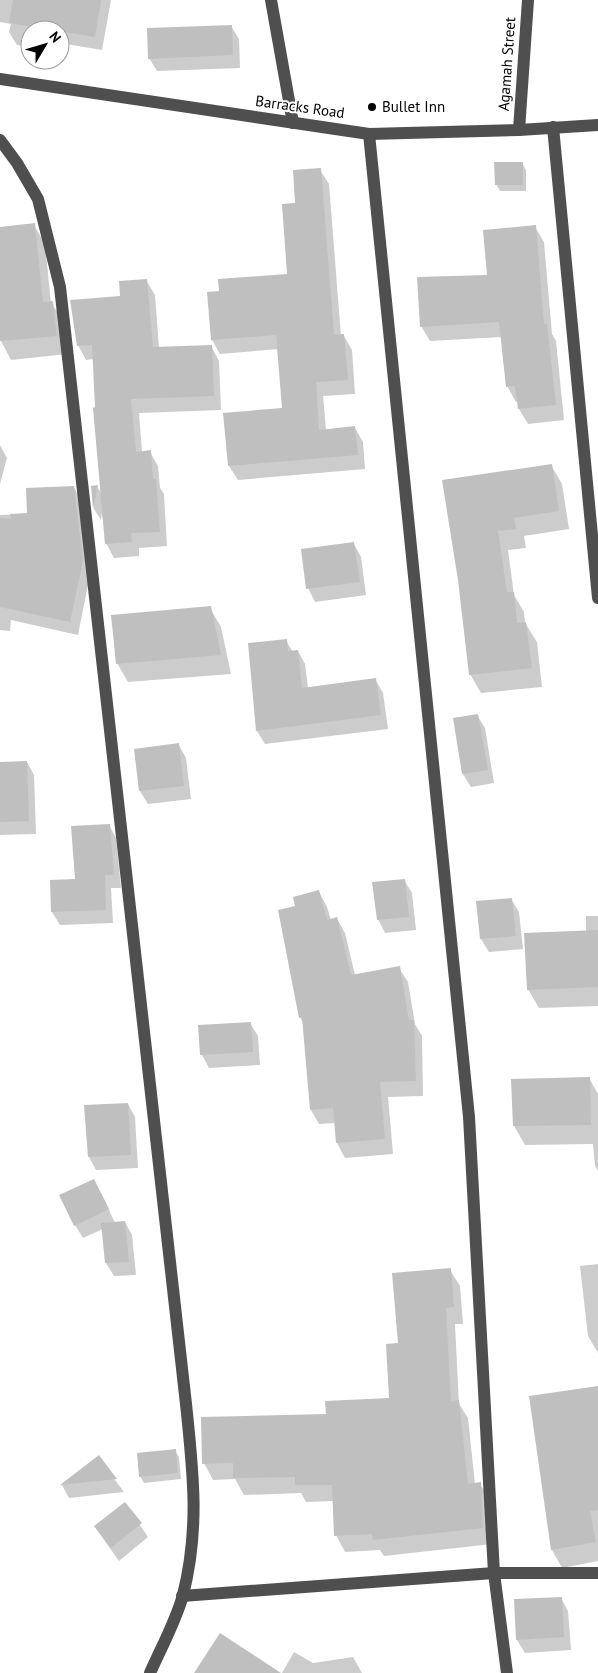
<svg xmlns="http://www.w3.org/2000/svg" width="598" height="1673" font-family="'PT Sans',sans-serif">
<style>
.shadow{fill:#0003}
.building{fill:#bfbfbf}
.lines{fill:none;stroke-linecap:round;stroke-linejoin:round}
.minor{stroke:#4f4f4f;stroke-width:12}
.poi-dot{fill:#000;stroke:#fff;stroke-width:2}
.labels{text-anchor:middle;stroke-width:4;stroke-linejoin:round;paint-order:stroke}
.street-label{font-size:15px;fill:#000;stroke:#fff}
.poi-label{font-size:15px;fill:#000;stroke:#fff;text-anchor:start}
</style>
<rect width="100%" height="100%" fill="#fff"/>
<!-- shadow -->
<g class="shadow">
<path d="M0 0H111L102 50 60 43V30H30V47L17 45 9 32 11 24 0 22Z"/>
<path d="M231 26 239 39 240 68 157 71 149 58Z"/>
<path d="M522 163 526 170V191H500L496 184Z"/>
<path d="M320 170 329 184 341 336H344L352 350 355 394 323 396 326 430 355 428 363 442 365 469 238 480 229 466 283 409 279 349 220 354 212 340 221 292 288 275 297 204Z"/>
<path d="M34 225 45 244 51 303 64 321 67 354 11 360 1 341 0 335V228Z"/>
<path d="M535 227 544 242 552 334 556 341 564 420 528 424 519 409 518 401 516 402 507 386 502 337 430 341 421 326 489 276Z"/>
<path d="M146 280 155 295 159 348 211 346 219 361 221 410 139 413 142 452H150L158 466 160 488 164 494 167 546 139 548V556L114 558 106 543 102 512 101 520 94 509 92 487H97L102 494 94 359 86 360 78 345 121 297Z"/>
<path d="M0 445 7 458 0 484Z"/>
<path d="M551 465 562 484 569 529 524 536 526 548 508 550 514 595 524 612 525 623 537 642 542 687 481 693 470 674 459 580 443 481Z"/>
<path d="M74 487 81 501 90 575 78 635 11 620 10 631 0 630V515L29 514Z"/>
<path d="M354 544 361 557 366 595 315 602 308 588Z"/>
<path d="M210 608 221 627 231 674 128 682 117 663Z"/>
<path d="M286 641 293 652 298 651 305 664 308 688 375 679 383 693 388 729 265 744 257 731Z"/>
<path d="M477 715 485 728 494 783 471 787 463 774Z"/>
<path d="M179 745 186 758 191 799 148 804 140 791Z"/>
<path d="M27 762 34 775 36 834 0 835V763Z"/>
<path d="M109 825 116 838 121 888H111L113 923 60 925 52 912 76 880Z"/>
<path d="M404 880 412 893 416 930 385 933 378 919Z"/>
<path d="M319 892 327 907 331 920 337 919 345 933 355 975 399 968 408 982 415 1024 422 1036 423 1096 388 1097 393 1154 345 1158 337 1143 335 1123 319 1124 311 1110 303 1023 300 1017 297 907Z"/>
<path d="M511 899 519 912 523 949 489 952 481 939Z"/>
<path d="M586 916H598V1006L539 1008 528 989 586 932Z"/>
<path d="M250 1023 258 1036 260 1065 209 1068 202 1055Z"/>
<path d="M589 1078 598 1094V1171L595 1166 593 1144 525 1145 514 1126 512 1080Z"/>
<path d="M128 1104 135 1117 138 1168 96 1170 89 1157Z"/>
<path d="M101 1193 115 1223 125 1222 132 1235 136 1275 114 1276 106 1263 103 1229 83 1238 75 1225Z"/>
<path d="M598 1264V1353L588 1336 580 1266Z"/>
<path d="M450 1270 460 1286 463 1324H455L459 1404 468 1418 475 1484H480L490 1500 492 1544 384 1556 380 1550 345 1552 336 1535 334 1501 306 1502 301 1493 244 1495 235 1479 213 1480 204 1463 328 1415 391 1399 400 1344Z"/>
<path d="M598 1387V1561L562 1568 552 1550Z"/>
<path d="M175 1451 179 1457 181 1479 144 1483 140 1476Z"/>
<path d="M98 1457 124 1492 69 1498 62 1485Z"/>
<path d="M125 1503 148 1537 119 1561 95 1527Z"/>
<path d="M561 1598 568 1611 571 1650 525 1653 517 1640 515 1600Z"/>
<path d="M294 1652 313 1663 353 1657 362 1673H282Z"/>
</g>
<!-- building -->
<g class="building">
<path d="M13 0H101L95 37 9 23Z"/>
<path d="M232 25 233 55 148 59 147 28Z"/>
<path d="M494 162H523V185H495Z"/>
<path d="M321 168 334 335 344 334 348 380 316 382 319 430 355 426 358 455 228 466 223 413 282 408 276 335 211 340 207 292 219 291 218 279 287 274 282 204 295 203 293 170Z"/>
<path d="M35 223 43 302 53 301 57 336 0 341V227Z"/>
<path d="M536 225 544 324H547L556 405 518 409 515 386 506 387 499 322 420 327 417 277 487 275 483 230Z"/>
<path d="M147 279 153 347 212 345 214 396 131 399 136 452 151 450 153 479H156L160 532 131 533 132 542 105 544 93 408 95 407 92 345 77 346 70 300 120 296 119 281Z"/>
<path d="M552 464 559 511 514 518 516 529 498 531 507 592H514L517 623 526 622 532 668 469 675 458 580 442 480Z"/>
<path d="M98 485 93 509 91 486Z"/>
<path d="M74 486 83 561 70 622 0 607V518L11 519 10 514 27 513 26 488Z"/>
<path d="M354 542 360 582 306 589 301 549Z"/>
<path d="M211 606 221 655 116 664 111 615Z"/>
<path d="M287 639 288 651 298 650 302 688 376 678 381 715 256 731 248 643Z"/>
<path d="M478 714 488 770 462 774 453 718Z"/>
<path d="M179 743 184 786 139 791 134 749Z"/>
<path d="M27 761 29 821 0 822V762Z"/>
<path d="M110 824 114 875H105L106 910 51 912 50 880 75 879 71 826Z"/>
<path d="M405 879 409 917 377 920 372 882Z"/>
<path d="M319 890 327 920 337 917 351 975 400 966 409 1020H414L416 1081 380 1082 385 1139 336 1143 333 1108 310 1110 302 1017 299 1018 278 910 295 906 293 897Z"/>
<path d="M512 898 516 936 480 939 476 901Z"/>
<path d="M598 930V987L527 990 524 933Z"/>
<path d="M251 1022 253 1052 200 1055 198 1025Z"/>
<path d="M590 1077 591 1125 513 1126 511 1079Z"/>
<path d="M128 1103 131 1155 88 1157 84 1105Z"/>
<path d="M94 1179 109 1209 74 1226 59 1195Z"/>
<path d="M125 1221 129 1262 105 1263 101 1223Z"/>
<path d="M451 1268 454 1307 446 1308 451 1401 459 1400 468 1484 481 1482 483 1528 373 1540 372 1534 334 1536 332 1485H295V1477L233 1478V1463L202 1464 201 1417 326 1414 325 1401 389 1398 386 1344 398 1343 392 1273Z"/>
<path d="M598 1386V1510L590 1511 596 1542 551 1550 529 1396Z"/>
<path d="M176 1449 178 1473 139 1477 137 1453Z"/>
<path d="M99 1455 117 1479 60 1485Z"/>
<path d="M125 1502 142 1523 111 1548 94 1526Z"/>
<path d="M562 1597 564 1637 516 1640 514 1599Z"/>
<path d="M220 1633 281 1673H194Z"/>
</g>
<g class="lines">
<!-- minor -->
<g class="minor">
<path d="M271 0 293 123"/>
<path d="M0 79 369 134 519 130 598 125"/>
<path d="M553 127 598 598"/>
<path d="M519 130 528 0"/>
<path d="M369 134 469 1117 494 1573 507 1673"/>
<path d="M0 140 17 163 38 199 60 287 186 1404C193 1471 200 1528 183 1595 176 1621 161 1648 150 1673"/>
<path d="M182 1596 494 1573H598"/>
</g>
</g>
<!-- markers -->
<circle class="poi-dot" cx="372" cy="107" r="5"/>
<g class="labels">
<!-- street labels -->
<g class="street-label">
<text transform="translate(507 64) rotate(-86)" y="5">Agamah Street</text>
<text transform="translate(300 107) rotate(8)" y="5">Barracks Road</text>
</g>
<!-- poi labels -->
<g class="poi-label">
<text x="382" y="112">Bullet Inn</text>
</g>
</g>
<!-- north arrow -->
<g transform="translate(45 45) rotate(52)"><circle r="24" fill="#ffffff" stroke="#999999"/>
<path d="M0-4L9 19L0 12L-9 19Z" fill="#000000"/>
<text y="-8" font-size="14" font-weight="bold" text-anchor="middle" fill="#000000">N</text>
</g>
</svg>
